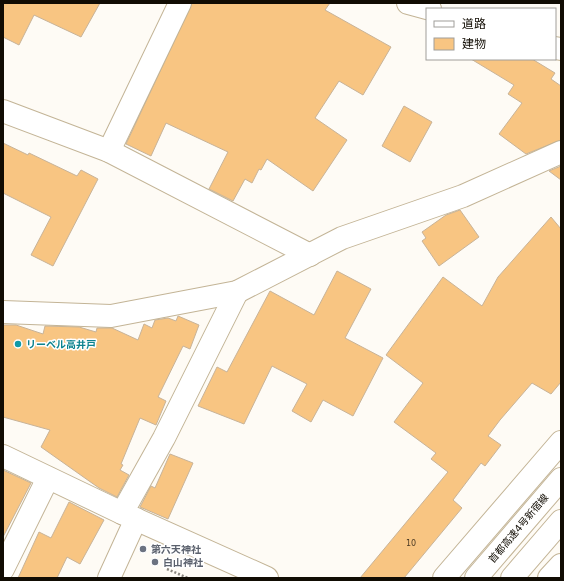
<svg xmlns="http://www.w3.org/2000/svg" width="564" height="581" font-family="'DejaVu Sans','Noto Sans JP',sans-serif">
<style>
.building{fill:#f8c582;stroke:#c8b398}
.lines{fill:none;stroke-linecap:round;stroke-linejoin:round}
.minor-casing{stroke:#c3b496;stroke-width:24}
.major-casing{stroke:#c3b496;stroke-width:24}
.highway-casing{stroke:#c3b496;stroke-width:24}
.path{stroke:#8a867f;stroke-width:2.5;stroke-dasharray:2 2;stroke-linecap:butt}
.minor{stroke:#fff;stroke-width:22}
.major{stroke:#fff;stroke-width:22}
.highway{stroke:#fff;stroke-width:22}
.culture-dot{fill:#0f9aa8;stroke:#fff;stroke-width:1.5}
.worship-dot{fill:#6b7280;stroke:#fff;stroke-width:1.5}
.labels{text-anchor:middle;stroke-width:3;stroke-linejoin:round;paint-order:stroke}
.number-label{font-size:8px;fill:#4b3a23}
.culture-label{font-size:10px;font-weight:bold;fill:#0d838f;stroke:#fff;text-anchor:start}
.street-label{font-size:10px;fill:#110c03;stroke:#fff}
.worship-label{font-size:10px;font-weight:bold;fill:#5b616d;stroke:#fff;text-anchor:start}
</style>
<rect width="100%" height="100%" fill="#fefbf5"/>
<!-- building -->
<g class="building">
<path d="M3 3H100L81 37 34 15 19 45 3 37Z"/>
<path d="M192 3H330L325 10 391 47 363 95 339 81 315 118 347 140 313 191 267 159 261 170 259 169 252 183 245 179 233 201 209 189 228 152 166 123 151 156 126 144Z"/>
<path d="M471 59H532L555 73 551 79 561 86V140L526 154 499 134 522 103 508 94 514 85Z"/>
<path d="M404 106 432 122 410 162 382 146Z"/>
<path d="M3 143 28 155 29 153 77 176 81 170 98 179 53 266 31 255 51 217 3 193Z"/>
<path d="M561 166V180L549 171Z"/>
<path d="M460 210 479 237 439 266 422 241 426 238 422 232 446 215Z"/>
<path d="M551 217 561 229V382L551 394 532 383 500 420 488 436 501 445 485 466 481 463 453 500 462 508 404 578H360L448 472 431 459 436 453 394 422 423 383 386 355 443 277 482 306 498 277Z"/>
<path d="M337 271 371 289 345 338 383 358 353 416 323 400 311 422 292 411 307 384 272 366 244 424 198 406 217 367 227 372 270 291 314 315Z"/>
<path d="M178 316 199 325 190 349 183 346 158 397 166 401 156 425 140 418 121 464 123 465 120 470 129 475 117 497 99 488 41 447 50 430 3 417V325H16L43 334 45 326 79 327 96 332 97 328H112L138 340 144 324 152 328 155 320 168 318 176 321Z"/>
<path d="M170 454 193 463 168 519 140 507 151 486 155 488Z"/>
<path d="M3 470 31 483 3 537Z"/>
<path d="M69 502 104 520 80 564 67 557 57 578H18L39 532 51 538Z"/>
</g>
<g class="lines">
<defs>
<g id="minor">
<path d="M408 3 430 9"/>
<path d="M555 48 561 49"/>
<path d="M3 111 109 151 310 255"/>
<path d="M109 151 180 3"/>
<path d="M3 312 111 316 237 292 342 238 463 196 561 152"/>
<path d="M3 456 122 513 267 578"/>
<path d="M122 513 164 438 237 292"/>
<path d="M3 569 48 478"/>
<path d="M109 578 136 519"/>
</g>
<g id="major">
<path d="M444 578 561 442"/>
<path d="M512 578 561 521"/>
<path d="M549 578 561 565"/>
</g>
<path id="highway" d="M476 578 561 479"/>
</defs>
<!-- minor casing -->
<use href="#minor" class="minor-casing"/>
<!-- major casing -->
<use href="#major" class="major-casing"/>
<!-- highway casing -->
<use href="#highway" class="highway-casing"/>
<!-- path -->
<path class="path" d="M167 569 188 578"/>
<!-- minor -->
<use href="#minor" class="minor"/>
<!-- major -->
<use href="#major" class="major"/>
<!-- highway -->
<use href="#highway" class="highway"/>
</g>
<!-- markers -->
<circle class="culture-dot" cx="18" cy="344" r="4"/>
<g class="worship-dot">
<circle cx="143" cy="549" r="4"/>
<circle cx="155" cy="562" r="4"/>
</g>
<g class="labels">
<!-- number labels -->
<g class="number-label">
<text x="411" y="546">10</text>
</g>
<!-- culture labels -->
<g class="culture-label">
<text x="26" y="348">リーベル高井戸</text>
</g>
<!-- street labels -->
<g class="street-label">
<text transform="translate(518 528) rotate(-50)" y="4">首都高速4号新宿線</text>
</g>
<!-- worship labels -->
<g class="worship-label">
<text x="151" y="553">第六天神社</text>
<text x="163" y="566">白山神社</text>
</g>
</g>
<!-- border -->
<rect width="564" height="581" fill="none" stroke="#110c03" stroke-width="8"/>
<!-- legend -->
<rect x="426" y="8" width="130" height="52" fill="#ffffff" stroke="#a09e9a"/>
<rect x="434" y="21" width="20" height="6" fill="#ffffff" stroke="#a09e9a"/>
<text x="462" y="28" font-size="12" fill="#110c03">道路</text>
<rect x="434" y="38" width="20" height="12" fill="#f8c582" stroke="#a09e9a"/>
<text x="462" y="48" font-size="12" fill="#110c03">建物</text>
</svg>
